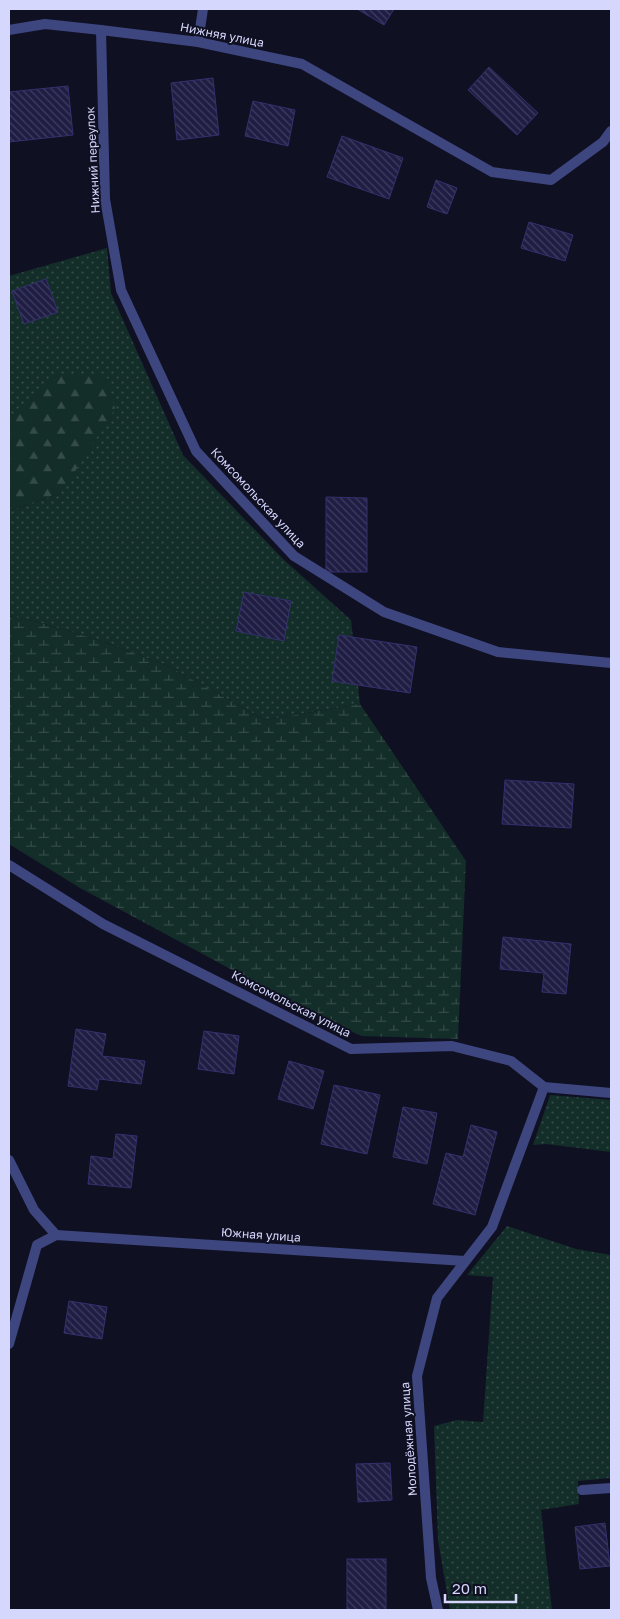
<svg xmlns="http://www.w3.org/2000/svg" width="620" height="1619" font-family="'Golos Text',sans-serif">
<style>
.grass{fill:url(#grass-dots)}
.forest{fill:url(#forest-firs)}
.wetland{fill:url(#wetland-marsh)}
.building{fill:url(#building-back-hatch);stroke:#33316e}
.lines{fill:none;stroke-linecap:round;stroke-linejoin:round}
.street{stroke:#3e467f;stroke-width:10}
.labels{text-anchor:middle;stroke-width:4;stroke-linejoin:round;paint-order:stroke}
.street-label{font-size:12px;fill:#d5d7fc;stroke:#101023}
</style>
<defs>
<pattern id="grass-dots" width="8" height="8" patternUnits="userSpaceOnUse" patternTransform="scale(1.25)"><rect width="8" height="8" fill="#132d28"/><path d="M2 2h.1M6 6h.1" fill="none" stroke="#344b48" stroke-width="1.8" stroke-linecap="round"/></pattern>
<pattern id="forest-firs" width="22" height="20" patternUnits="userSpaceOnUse" patternTransform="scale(1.25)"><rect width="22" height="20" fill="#132d28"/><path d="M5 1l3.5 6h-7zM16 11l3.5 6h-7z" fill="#344b48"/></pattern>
<pattern id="wetland-marsh" width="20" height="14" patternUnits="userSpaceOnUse" patternTransform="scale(1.25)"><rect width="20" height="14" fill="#132d28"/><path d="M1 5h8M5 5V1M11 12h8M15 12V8" fill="none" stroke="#344b48"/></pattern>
<pattern id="building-back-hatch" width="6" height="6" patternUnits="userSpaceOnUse" patternTransform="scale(1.25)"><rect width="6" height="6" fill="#1f1d43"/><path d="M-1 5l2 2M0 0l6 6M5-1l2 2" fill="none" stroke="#3f3d5f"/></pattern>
</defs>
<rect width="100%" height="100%" fill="#101023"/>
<!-- grass -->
<g class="grass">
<path d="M107 248 111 293 183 455 283 559 351 620 360 704 265 720 166 665 101 641 38 622 9 616V511L61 493 23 411 9 425V276Z"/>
<path d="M550 1095 611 1100V1152L546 1144 533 1145Z"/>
<path d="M507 1226 576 1249 611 1255V1478L578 1481 579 1504 541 1510 552 1610H450L438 1540 434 1426 457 1420 483 1422 493 1277 467 1275Z"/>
</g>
<!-- forest -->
<path class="forest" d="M106 374 115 409 61 493 9 511V425L53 376Z"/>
<!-- wetland -->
<path class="wetland" d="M9 616 38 622 101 641 166 665 265 720 360 704 466 861 458 1039 362 1036 327 1021 80 888 9 844Z"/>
<!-- building -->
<g class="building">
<path d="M357 9H394L384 25Z"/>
<path d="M489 67 538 113 517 135 468 90Z"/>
<path d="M213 78 219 135 177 140 171 83Z"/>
<path d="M68 86 73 135 9 142V92Z"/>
<path d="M253 101 295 110 288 146 245 136Z"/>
<path d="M342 136 403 158 389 199 327 177Z"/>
<path d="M436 180 457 188 447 214 427 207Z"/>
<path d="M529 222 573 235 565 261 521 248Z"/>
<path d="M46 279 58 312 24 324 12 291Z"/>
<path d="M326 497 367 498V572H326Z"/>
<path d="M244 592 291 601 284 641 236 631Z"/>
<path d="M339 635 417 647 410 693 332 681Z"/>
<path d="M505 780 574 784 571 828 502 824Z"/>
<path d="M503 937 571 944 566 994 542 992 544 973 500 969Z"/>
<path d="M76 1029 106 1034 102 1056 145 1061 141 1084 99 1079 97 1090 68 1086Z"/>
<path d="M204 1031 239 1036 234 1074 198 1069Z"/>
<path d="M289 1061 324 1071 313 1109 278 1099Z"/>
<path d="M334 1085 380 1095 367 1154 321 1144Z"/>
<path d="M403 1107 437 1113 427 1164 393 1157Z"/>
<path d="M471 1125 497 1132 475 1215 433 1204 446 1153 463 1157Z"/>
<path d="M116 1134 137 1136 131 1188 88 1184 91 1156 113 1159Z"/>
<path d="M69 1301 107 1307 102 1339 64 1333Z"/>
<path d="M390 1463 392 1500 358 1502 356 1464Z"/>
<path d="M605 1523 610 1566 580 1569 575 1527Z"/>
<rect x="347" y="1559" width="39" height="51"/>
</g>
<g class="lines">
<!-- street -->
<g class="street">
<path d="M9 30 45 24 101 30 198 42 302 64 492 172 551 180 603 142 611 131"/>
<path d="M101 30 105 199 121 290 196 451 294 556 384 612 498 652 611 663"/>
<path d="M198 42 203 9"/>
<path d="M9 865 103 924 351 1049 452 1046 511 1061 544 1087 611 1093"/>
<path d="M9 1160 34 1210 56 1235"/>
<path d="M9 1344 37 1245 56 1235 465 1261"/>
<path d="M582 1490 611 1488"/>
<path d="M438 1610 431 1578 417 1376 437 1298 492 1227 544 1087"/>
</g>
</g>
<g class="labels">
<!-- street labels -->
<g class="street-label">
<text transform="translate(222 35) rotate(11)" y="4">Нижняя улица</text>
<text transform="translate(93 160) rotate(-93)" y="4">Нижний переулок</text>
<text transform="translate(258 498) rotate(47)" y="4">Комсомольская улица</text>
<text transform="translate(291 1004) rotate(27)" y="4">Комсомольская улица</text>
<text transform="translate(261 1235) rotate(4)" y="4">Южная улица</text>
<text transform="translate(409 1439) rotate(-94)" y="4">Молодёжная улица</text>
</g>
</g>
<!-- border -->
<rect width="620" height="1619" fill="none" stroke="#d5d7fc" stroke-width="20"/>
<!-- scale -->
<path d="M445 1594v8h71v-8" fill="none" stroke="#d5d7fc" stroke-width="2.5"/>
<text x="452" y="1594" font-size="15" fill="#d5d7fc" stroke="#101023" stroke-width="4" paint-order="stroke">20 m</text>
</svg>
